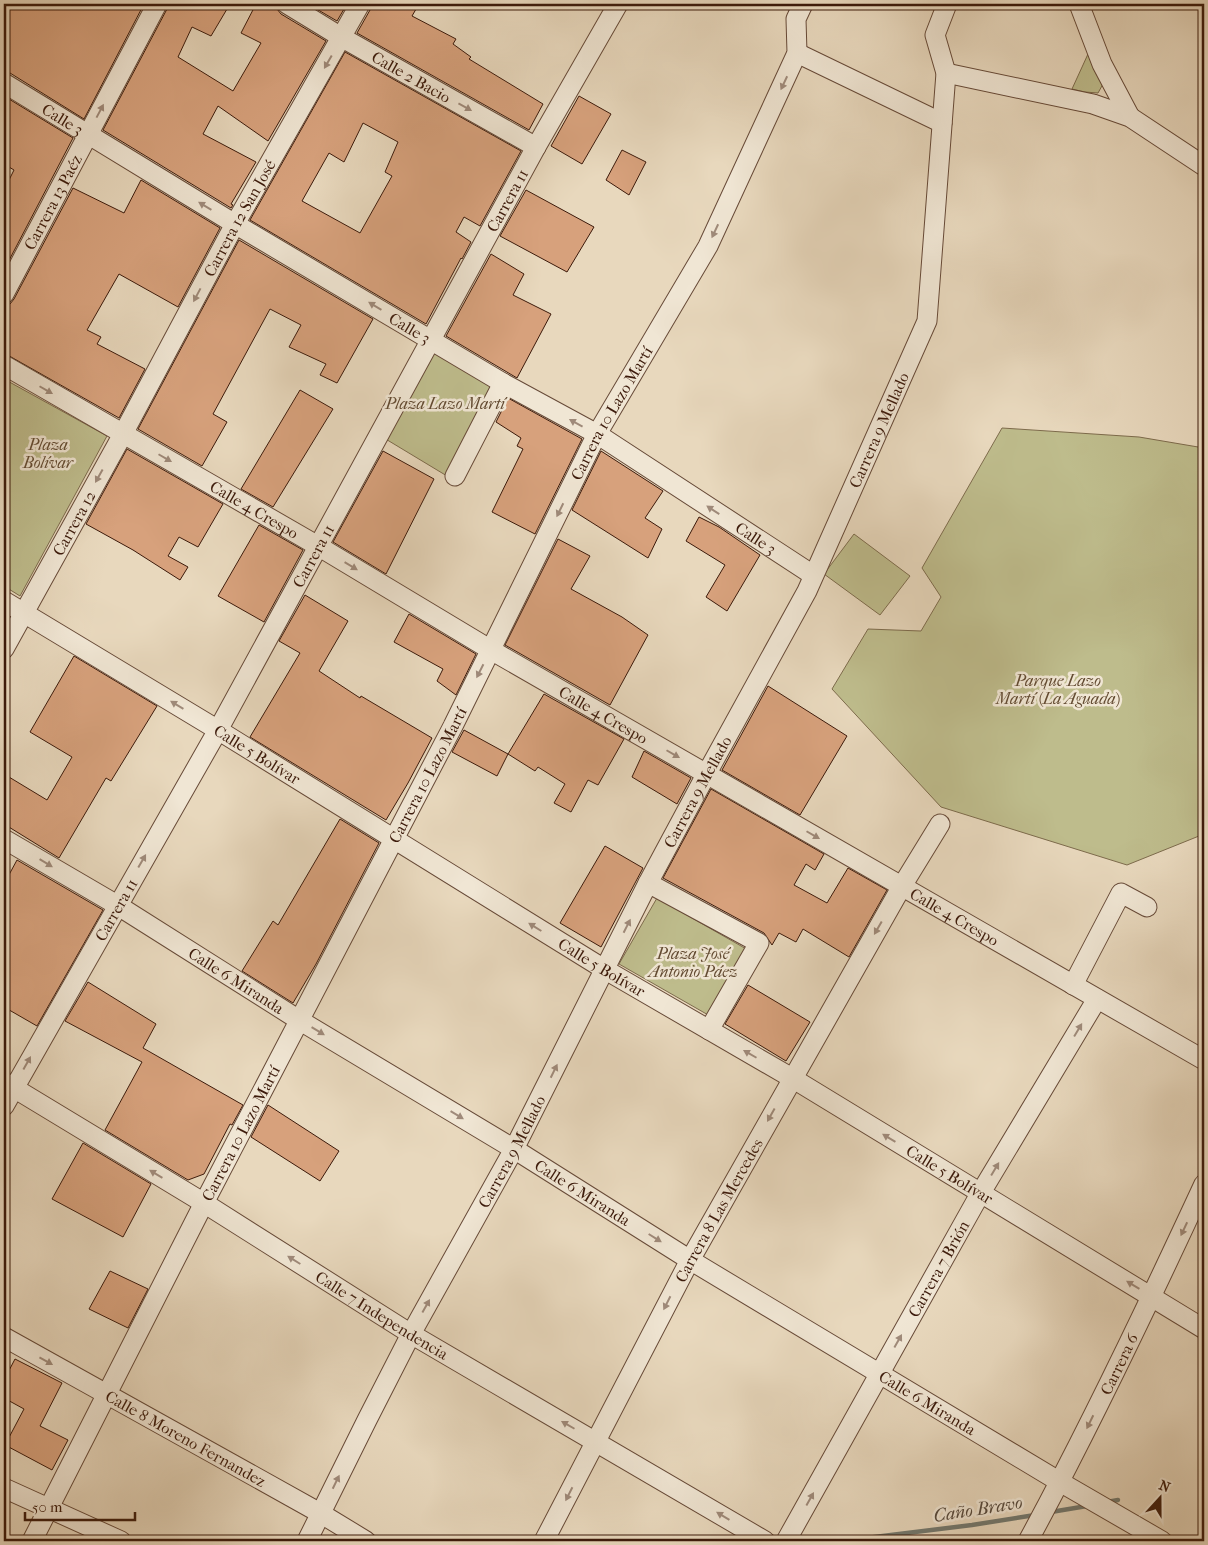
<svg xmlns="http://www.w3.org/2000/svg" width="1208" height="1545" font-family="'IM FELL French Canon',serif">
<style>
.green{fill:#bebc8c;stroke:#7d6b4c}
.lines{fill:none;stroke-linecap:round;stroke-linejoin:round}
.stream{stroke:#73796f;stroke-width:4.5}
.building{fill:#d7a17c;stroke:#3c1a0b;fill-rule:evenodd}
.minor-casing{stroke:#674a38;stroke-width:21}
.minor{stroke:#f0e6d4;stroke-width:19}
.oneway{fill:#9f8a7a}
.labels{text-anchor:middle;stroke-width:5;stroke-linejoin:round;paint-order:stroke}
.street-label{font-size:16px;fill:#3c1a0b;stroke:#f0e6d4}
.park-label{font-size:16px;font-style:italic;fill:#634b32;stroke:#f0e6d4}
.water-label{font-size:18px;font-style:italic;fill:#574a3d;stroke:#f0e6d4}
</style>
<rect width="100%" height="100%" fill="#e8d8bd"/>
<filter id="stains"><feTurbulence type="fractalNoise" baseFrequency=".004" numOctaves="4"/><feColorMatrix values="0 0 0 0 .2 0 0 0 0 .09 0 0 0 0 .02 0 0 0 .5 -.17"/></filter>
<radialGradient id="worn" r=".72"><stop offset=".6" stop-color="#630" stop-opacity="0"/><stop offset="1" stop-color="#630" stop-opacity=".3"/></radialGradient>
<!-- green -->
<g class="green">
<path d="M1088 54 1103 84 1098 93 1085 92 1072 89Z"/>
<path d="M433 347 496 385 447 476 384 438Z"/>
<path d="M4 379 107 436 20 596 4 586Z"/>
<path d="M1002 428 1139 437 1204 448V834L1127 865 941 807 832 689 868 629 921 631 941 597 922 568Z"/>
<path d="M854 534 910 576 880 615 824 574Z"/>
<path d="M657 898 748 950 710 1016 619 964Z"/>
</g>
<g class="lines">
<!-- stream -->
<g class="stream">
<path d="M1107 1502 1118 1500"/>
<path d="M1051 1512 1087 1506"/>
<path d="M842 1541 972 1525 1035 1515"/>
</g>
</g>
<!-- building -->
<g class="building">
<path d="M11 4H144L84 119 10 73 4 72V16Z"/>
<path d="M168 4H230L211 36 192 27 178 57 233 91 261 43 241 33 256 4H276L277 9 281 14 326 41 268 141 218 106 203 134 256 162 231 204 233 205 231 208 103 130 167 9Z"/>
<path d="M308 4H347L337 21Z"/>
<path d="M371 4H419L412 16 456 39 453 44 471 57 469 59 543 104 529 130 357 33 370 10Z"/>
<path d="M345 52 521 151 480 226 464 217 456 232 471 242 462 259 461 258 426 324 250 220ZM363 123 398 142 385 172 392 176 360 233 302 201 329 153 344 162Z"/>
<path d="M4 96 73 138 4 270V190L14 170 4 164Z"/>
<path d="M579 96 611 114 582 164 551 146Z"/>
<path d="M622 150 646 162 629 195 606 180Z"/>
<path d="M141 180 220 228 178 307 119 274 87 330 101 337 97 344 145 369 119 418 4 353V305L10 304 14 299 73 188 124 213Z"/>
<path d="M526 190 594 227 567 272 500 236Z"/>
<path d="M239 240 373 319 337 383 320 375 326 364 289 347 301 325 270 309 213 414 227 422 202 466 138 429Z"/>
<path d="M491 254 524 274 513 295 551 314 517 378 446 336Z"/>
<path d="M300 390 333 409 273 507 241 489Z"/>
<path d="M508 398 582 439 535 534 492 512 523 449 517 446 521 438 496 422Z"/>
<path d="M127 449 223 504 198 547 179 537 168 556 188 567 180 580 133 550 86 524Z"/>
<path d="M383 451 434 479 386 574 333 542Z"/>
<path d="M601 451 663 491 645 518 662 529 648 558 572 510Z"/>
<path d="M699 517 719 527 760 555 727 611 706 597 725 565 686 541Z"/>
<path d="M259 525 303 550 264 622 218 596Z"/>
<path d="M558 539 590 556 571 589 622 617 648 635 610 705 505 645Z"/>
<path d="M305 595 348 621 319 671 360 698 361 696 432 738 408 783 386 820 250 737 300 653 279 641Z"/>
<path d="M409 614 476 654 456 695 437 681 443 669 394 642Z"/>
<path d="M74 656 157 706 111 781 106 778 59 858 4 824V774L47 800 72 757 30 732Z"/>
<path d="M768 686 847 736 800 815 722 770Z"/>
<path d="M544 694 624 739 598 785 588 780 571 812 554 803 565 784 538 767 535 771 508 754Z"/>
<path d="M464 730 508 754 497 776 452 752Z"/>
<path d="M644 751 691 778 677 804 632 777Z"/>
<path d="M711 789 824 854 815 870 806 864 794 885 827 903 848 868 887 890 849 957 803 929 796 942 779 933 772 945 764 933 663 878Z"/>
<path d="M340 819 379 843 316 964 293 1003 242 971 273 921 278 925Z"/>
<path d="M605 846 643 868 601 947 560 923Z"/>
<path d="M17 860 103 910 37 1026 4 1007V884Z"/>
<path d="M88 982 156 1024 143 1048 243 1105 232 1125 230 1124 204 1174 188 1180 105 1130 142 1062 65 1021Z"/>
<path d="M748 985 810 1022 786 1061 725 1024Z"/>
<path d="M268 1105 339 1151 320 1181 251 1137Z"/>
<path d="M83 1143 151 1184 123 1237 52 1199Z"/>
<path d="M110 1271 148 1289 128 1328 89 1309Z"/>
<path d="M15 1359 62 1383 40 1426 68 1440 52 1470 5 1445 24 1409 4 1398V1380Z"/>
</g>
<g class="lines">
<defs>
<g id="minor">
<path id="s1" d="M287 4 341 37 536 147"/>
<path d="M1079 4 1102 64 1130 117"/>
<path d="M797 53 942 123"/>
<path d="M946 73 1093 104 1130 117 1204 166"/>
<path id="s2" d="M4 83 235 224 503 383 597 434 813 575"/>
<path id="s3" d="M4 294 157 4"/>
<path id="s4" d="M4 365 318 546 491 650 1204 1060"/>
<path d="M455 476 503 383"/>
<path id="s5" d="M4 601 218 730 604 969 792 1078 1204 1329"/>
<path id="s6" d="M4 649 123 434 235 224 360 4"/>
<path id="s7" d="M4 839 117 905 299 1020 514 1149 690 1260 1060 1482 1162 1541"/>
<path d="M648 883 759 943 709 1030"/>
<path d="M1073 985 1121 893 1147 907"/>
<path id="s8" d="M4 1082 204 1203 411 1334 765 1541"/>
<path id="s9" d="M4 1106 218 730 536 147 618 4"/>
<path id="s10" d="M4 1337 320 1513 366 1541"/>
<path d="M4 1488 121 1541"/>
<path id="s11" d="M32 1541 204 1203 453 726 597 434 708 246 797 53 796 19 803 4"/>
<path id="s12" d="M307 1541 367 1420 411 1334 514 1149 648 883 707 773 807 591 927 321 946 73 935 35 947 4"/>
<path id="s13" d="M544 1541 690 1260 902 886 940 824"/>
<path id="s14" d="M786 1541 980 1194 1097 999"/>
<path id="s15" d="M1028 1541C1091 1425 1148 1305 1204 1184"/>
</g>
</defs>
<!-- minor casing -->
<use href="#minor" class="minor-casing"/>
<!-- minor -->
<use href="#minor" class="minor"/>
</g>
<!-- one-way arrows -->
<defs><path id="oneway-solid" d="M-6-.8H1V-3.2L6.5 0L1 3.2V.8H-6Z" transform="scale(1.25)"/></defs>
<g class="oneway">
<use href="#oneway-solid" transform="translate(328 62) rotate(120)"/>
<use href="#oneway-solid" transform="translate(784 83) rotate(115)"/>
<use href="#oneway-solid" transform="translate(465 107) rotate(29)"/>
<use href="#oneway-solid" transform="translate(100 111) rotate(-62)"/>
<use href="#oneway-solid" transform="translate(205 206) rotate(-149)"/>
<use href="#oneway-solid" transform="translate(715 231) rotate(115)"/>
<use href="#oneway-solid" transform="translate(197 295) rotate(118)"/>
<use href="#oneway-solid" transform="translate(375 306) rotate(-149)"/>
<use href="#oneway-solid" transform="translate(46 390) rotate(30)"/>
<use href="#oneway-solid" transform="translate(576 423) rotate(-151)"/>
<use href="#oneway-solid" transform="translate(165 458) rotate(30)"/>
<use href="#oneway-solid" transform="translate(99 476) rotate(119)"/>
<use href="#oneway-solid" transform="translate(560 510) rotate(116)"/>
<use href="#oneway-solid" transform="translate(713 510) rotate(-147)"/>
<use href="#oneway-solid" transform="translate(351 566) rotate(31)"/>
<use href="#oneway-solid" transform="translate(480 671) rotate(117)"/>
<use href="#oneway-solid" transform="translate(177 705) rotate(-149)"/>
<use href="#oneway-solid" transform="translate(673 754) rotate(30)"/>
<use href="#oneway-solid" transform="translate(813 835) rotate(30)"/>
<use href="#oneway-solid" transform="translate(142 861) rotate(-60)"/>
<use href="#oneway-solid" transform="translate(46 863) rotate(31)"/>
<use href="#oneway-solid" transform="translate(627 926) rotate(-63)"/>
<use href="#oneway-solid" transform="translate(535 927) rotate(-148)"/>
<use href="#oneway-solid" transform="translate(878 928) rotate(120)"/>
<use href="#oneway-solid" transform="translate(1078 1030) rotate(-59)"/>
<use href="#oneway-solid" transform="translate(318 1031) rotate(31)"/>
<use href="#oneway-solid" transform="translate(750 1054) rotate(-150)"/>
<use href="#oneway-solid" transform="translate(27 1063) rotate(-61)"/>
<use href="#oneway-solid" transform="translate(554 1071) rotate(-64)"/>
<use href="#oneway-solid" transform="translate(457 1115) rotate(31)"/>
<use href="#oneway-solid" transform="translate(771 1115) rotate(119)"/>
<use href="#oneway-solid" transform="translate(889 1138) rotate(-149)"/>
<use href="#oneway-solid" transform="translate(995 1169) rotate(-59)"/>
<use href="#oneway-solid" transform="translate(156 1174) rotate(-149)"/>
<use href="#oneway-solid" transform="translate(1184 1229) rotate(115)"/>
<use href="#oneway-solid" transform="translate(655 1238) rotate(32)"/>
<use href="#oneway-solid" transform="translate(294 1260) rotate(-148)"/>
<use href="#oneway-solid" transform="translate(1133 1285) rotate(-149)"/>
<use href="#oneway-solid" transform="translate(667 1303) rotate(117)"/>
<use href="#oneway-solid" transform="translate(426 1306) rotate(-61)"/>
<use href="#oneway-solid" transform="translate(898 1341) rotate(-61)"/>
<use href="#oneway-solid" transform="translate(46 1361) rotate(29)"/>
<use href="#oneway-solid" transform="translate(1090 1422) rotate(116)"/>
<use href="#oneway-solid" transform="translate(568 1425) rotate(-150)"/>
<use href="#oneway-solid" transform="translate(336 1482) rotate(-64)"/>
<use href="#oneway-solid" transform="translate(569 1494) rotate(117)"/>
<use href="#oneway-solid" transform="translate(810 1499) rotate(-61)"/>
<use href="#oneway-solid" transform="translate(723 1516) rotate(-149)"/>
</g>
<g class="labels">
<!-- street labels -->
<g class="street-label">
<text dy="6" stroke="none"><textPath href="#s1" startOffset="144">Calle 2 Bacio</textPath></text>
<text dy="6" stroke="none"><textPath href="#s2" startOffset="69">Calle 3</textPath></text>
<text dy="6" stroke="none"><textPath href="#s9" startOffset="1036">Carrera 11</textPath></text>
<text dy="6" stroke="none"><textPath href="#s3" startOffset="104">Carrera 13 Paéz</textPath></text>
<text dy="6" stroke="none"><textPath href="#s6" startOffset="491">Carrera 12 San José</textPath></text>
<text dy="6" stroke="none"><textPath href="#s2" startOffset="474">Calle 3</textPath></text>
<text dy="6" stroke="none"><textPath href="#s11" startOffset="1268">Carrera 10 Lazo Martí</textPath></text>
<text dy="6" stroke="none"><textPath href="#s12" startOffset="1250">Carrera 9 Mellado</textPath></text>
<text dy="6" stroke="none"><textPath href="#s4" startOffset="289">Calle 4 Crespo</textPath></text>
<text dy="6" stroke="none"><textPath href="#s6" startOffset="144">Carrera 12</textPath></text>
<text dy="6" stroke="none"><textPath href="#s2" startOffset="879">Calle 3</textPath></text>
<text dy="6" stroke="none"><textPath href="#s9" startOffset="631">Carrera 11</textPath></text>
<text dy="6" stroke="none"><textPath href="#s4" startOffset="694">Calle 4 Crespo</textPath></text>
<text dy="6" stroke="none"><textPath href="#s5" startOffset="296">Calle 5 Bolívar</textPath></text>
<text dy="6" stroke="none"><textPath href="#s11" startOffset="862">Carrera 10 Lazo Martí</textPath></text>
<text dy="6" stroke="none"><textPath href="#s12" startOffset="845">Carrera 9 Mellado</textPath></text>
<text dy="6" stroke="none"><textPath href="#s9" startOffset="226">Carrera 11</textPath></text>
<text dy="6" stroke="none"><textPath href="#s4" startOffset="1099">Calle 4 Crespo</textPath></text>
<text dy="6" stroke="none"><textPath href="#s5" startOffset="701">Calle 5 Bolívar</textPath></text>
<text dy="6" stroke="none"><textPath href="#s7" startOffset="272">Calle 6 Miranda</textPath></text>
<text dy="6" stroke="none"><textPath href="#s11" startOffset="458">Carrera 10 Lazo Martí</textPath></text>
<text dy="6" stroke="none"><textPath href="#s12" startOffset="440">Carrera 9 Mellado</textPath></text>
<text dy="6" stroke="none"><textPath href="#s5" startOffset="1106">Calle 5 Bolívar</textPath></text>
<text dy="6" stroke="none"><textPath href="#s7" startOffset="678">Calle 6 Miranda</textPath></text>
<text dy="6" stroke="none"><textPath href="#s13" startOffset="374">Carrera 8 Las Mercedes</textPath></text>
<text dy="6" stroke="none"><textPath href="#s14" startOffset="312">Carrera 7 Brión</textPath></text>
<text dy="6" stroke="none"><textPath href="#s8" startOffset="444">Calle 7 Independencia</textPath></text>
<text dy="6" stroke="none"><textPath href="#s15" startOffset="199">Carrera 6</textPath></text>
<text dy="6" stroke="none"><textPath href="#s7" startOffset="1082">Calle 6 Miranda</textPath></text>
<text dy="6" stroke="none"><textPath href="#s10" startOffset="208">Calle 8 Moreno Fernandez</textPath></text>
</g>
<!-- park labels -->
<g class="park-label">
<text x="445" y="409">Plaza Lazo Martí</text>
<text x="48" y="450">Plaza<tspan x="48" dy="18">Bolívar</tspan></text>
<text x="1058" y="686">Parque Lazo<tspan x="1058" dy="18">Martí (La Aguada)</tspan></text>
<text x="693" y="959">Plaza José<tspan x="693" dy="18">Antonio Páez</tspan></text>
</g>
<!-- water labels -->
<g class="water-label">
<text transform="translate(978 1509) rotate(-9)" y="6">Caño Bravo</text>
</g>
</g>
<!-- margin -->
<rect width="1208" height="1545" fill="none" stroke="#e8d8bd" stroke-width="20"/>
<rect x="5" y="5" width="1198" height="1535" fill="none" stroke="#3c1a0b" stroke-width="2.5"/>
<rect x="10" y="10" width="1188" height="1525" fill="none" stroke="#3c1a0b"/>
<!-- north arrow -->
<g transform="translate(1160 1498) rotate(21)" stroke="#f0e6d4" stroke-width="4" paint-order="stroke">
<path d="M0-4L9 19L0 12L-9 19Z" fill="#3c1a0b"/>
<text y="-8" font-size="14" font-weight="bold" text-anchor="middle" fill="#3c1a0b">N</text>
</g>
<!-- scale -->
<path d="M25 1512v8h110v-8" fill="none" stroke="#3c1a0b" stroke-width="2.5"/>
<text x="32" y="1512" font-size="15" fill="#3c1a0b" stroke="#f0e6d4" stroke-width="4" paint-order="stroke">50 m</text>
<rect width="100%" height="100%" filter="url(#stains)"/>
<rect width="100%" height="100%" fill="url(#worn)"/>
</svg>
